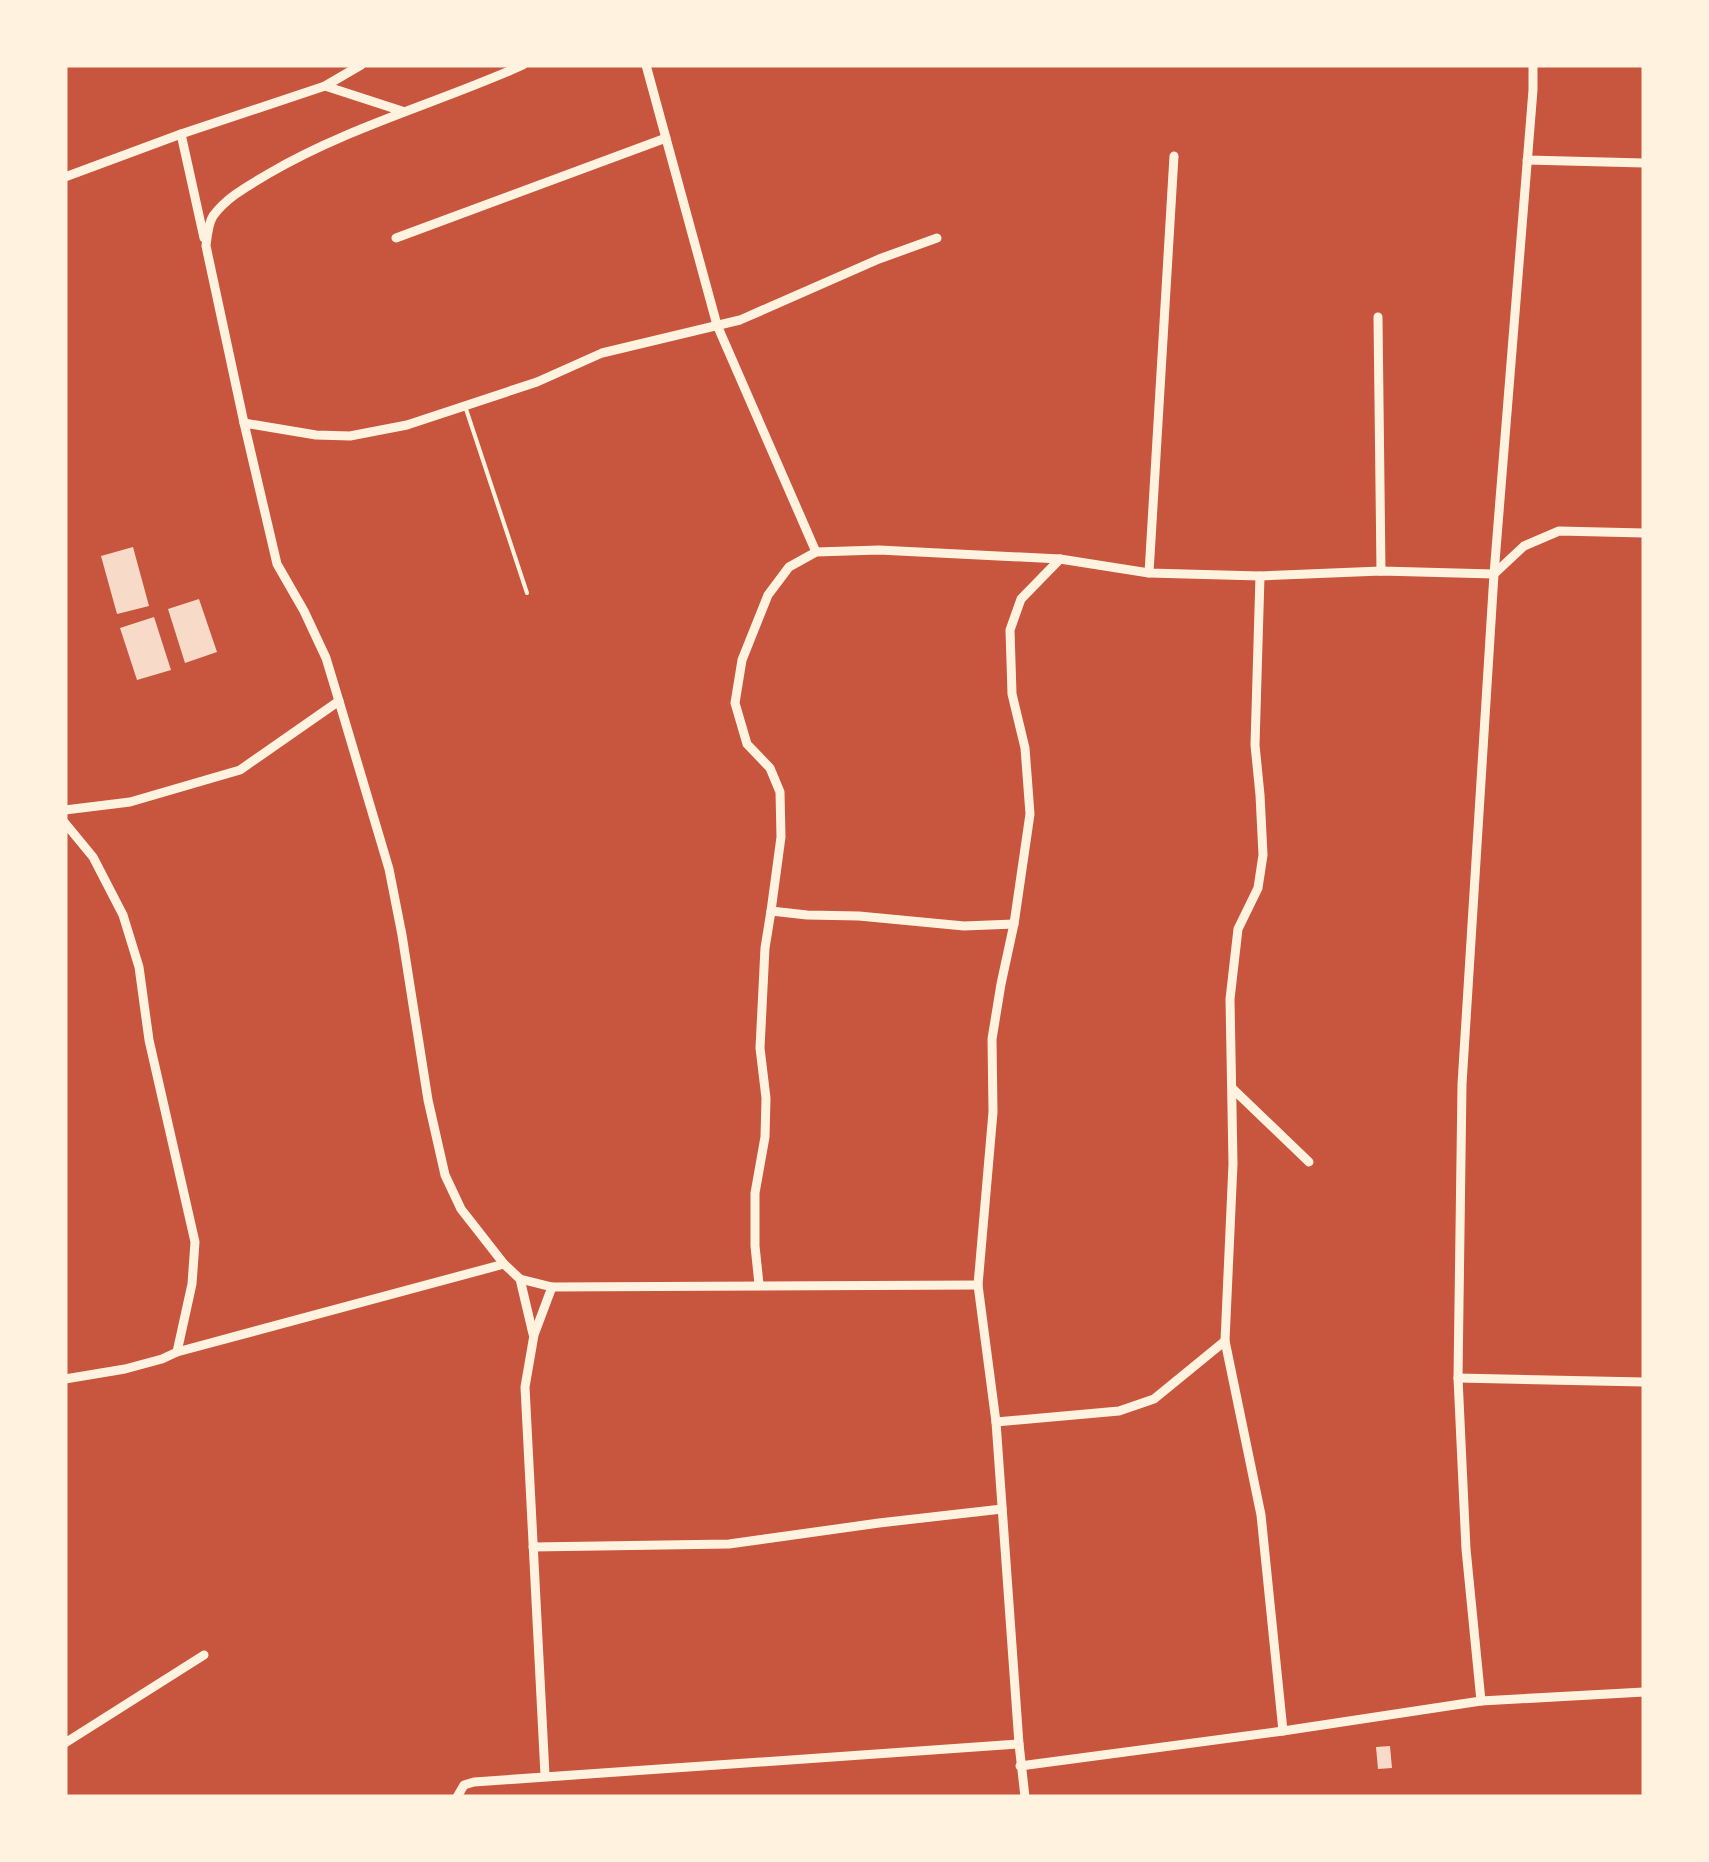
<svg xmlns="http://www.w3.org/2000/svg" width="1709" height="1862" font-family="'Asap Condensed',sans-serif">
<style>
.building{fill:#f7dbc8}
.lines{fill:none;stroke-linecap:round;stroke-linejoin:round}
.service{stroke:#fff3e0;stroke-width:4}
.minor{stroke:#fff3e0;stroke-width:9}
</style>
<rect width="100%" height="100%" fill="#c8553d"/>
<!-- building -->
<g class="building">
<path d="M133 547 149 606 117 614 101 556Z"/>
<path d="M199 599 217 652 185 663 168 609Z"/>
<path d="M154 617 171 670 137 680 120 628Z"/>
<path d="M1390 1746 1392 1768 1378 1769 1376 1747Z"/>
</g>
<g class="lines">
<!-- service -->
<path class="service" d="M465 406 527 593"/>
<!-- minor -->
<g class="minor">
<path d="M646 65 717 325 816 552"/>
<path d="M325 86 402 111"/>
<path d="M181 134 204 238"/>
<path d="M1527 160 1644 163"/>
<path d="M65 177 181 134 325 86 361 65"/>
<path d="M396 238 666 138"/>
<path d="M1378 317 1381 571"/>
<path d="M244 423 206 246C207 237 208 224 213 216 227 197 248 186 268 174 348 127 438 103 523 65"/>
<path d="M1149 573 1174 156"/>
<path d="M1260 576 1255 745 1260 795 1263 855 1258 888 1238 929 1230 999 1233 1164 1225 1341 1261 1515 1283 1731"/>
<path d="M339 701 326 658 304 611 277 564 244 423 316 435 350 436 407 425 537 382 602 353 740 320 879 259 937 238"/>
<path d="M65 810 130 802 240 770 339 701 389 869 402 935 428 1100 445 1175 461 1209 504 1264 520 1279 552 1287 534 1335 525 1387 545 1775"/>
<path d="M65 823 93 857 123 915 139 967 149 1040 195 1242 192 1284 177 1352"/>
<path d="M771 911 781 837 780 792 770 768 747 744 735 703 742 660 768 595 789 567 816 552 879 550 1060 559 1149 573 1260 576 1381 571 1494 574 1524 546 1559 531 1644 533"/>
<path d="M1233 1089 1309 1162"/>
<path d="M520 1279 533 1334"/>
<path d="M759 1284 755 1246V1193L765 1137 766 1098 760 1048 765 948 771 911 807 915 859 916 964 926 1014 924"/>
<path d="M552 1287 978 1285"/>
<path d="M1458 1378 1644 1382"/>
<path d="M65 1379 125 1369 162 1359 177 1352 504 1264"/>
<path d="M996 1422 1119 1411 1154 1399 1225 1341"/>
<path d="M533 1547 729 1544 879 1523 1002 1509"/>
<path d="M1481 1701 1466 1549 1458 1378 1462 1084 1494 574 1533 90V65"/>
<path d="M65 1743 204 1655"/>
<path d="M1020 1766 1283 1731 1481 1701 1644 1692"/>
<path d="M457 1797 464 1785 474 1782 1019 1744"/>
<path d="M1025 1797 1019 1744 996 1422 978 1285 993 1112 992 1039 1001 984 1014 924 1030 814 1025 748 1012 694 1010 630 1021 599 1060 559"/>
</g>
</g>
<!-- border -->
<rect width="1709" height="1862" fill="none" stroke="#fff3e0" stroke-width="135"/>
</svg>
